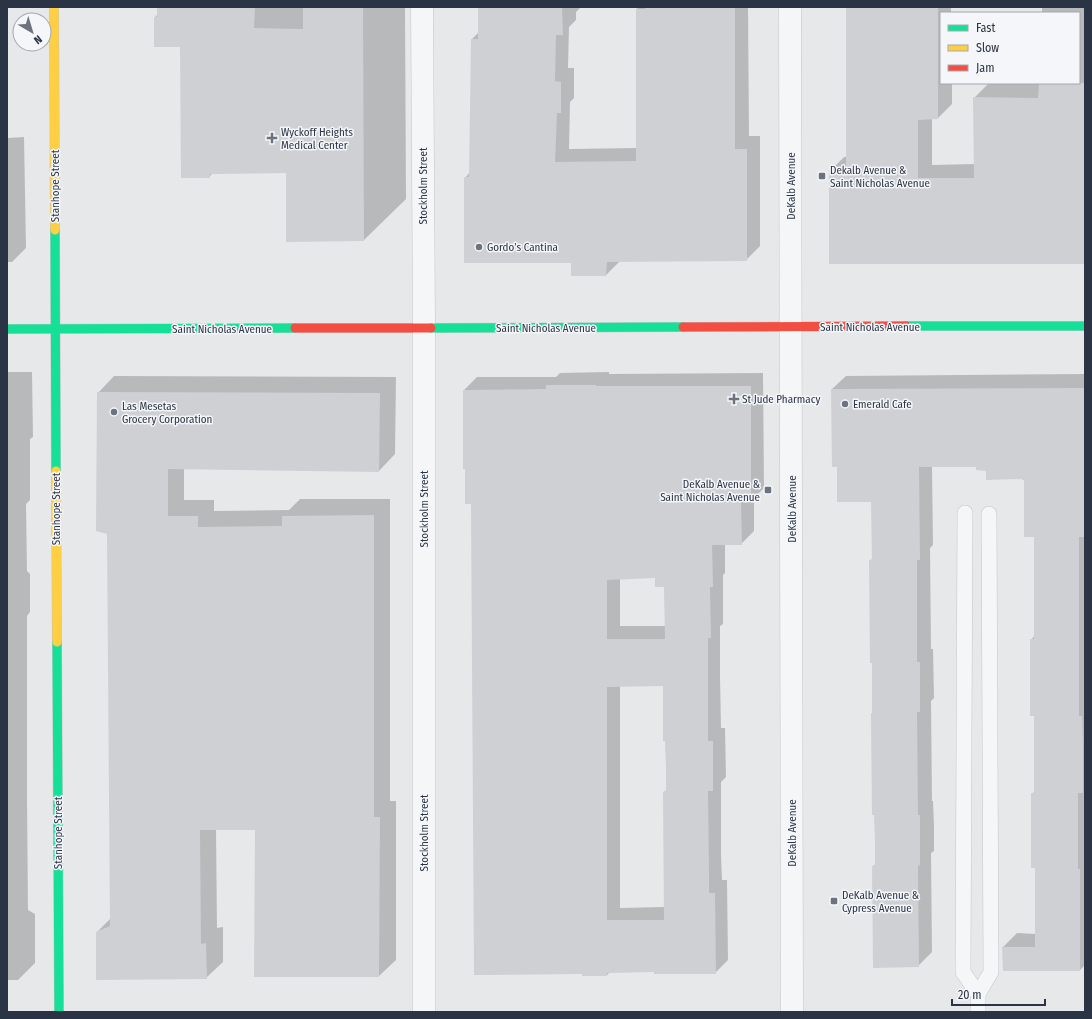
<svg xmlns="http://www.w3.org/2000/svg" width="1092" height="1019" font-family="'Fira Sans Condensed',sans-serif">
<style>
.shadow{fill:#0003;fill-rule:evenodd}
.building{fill:#ced0d3;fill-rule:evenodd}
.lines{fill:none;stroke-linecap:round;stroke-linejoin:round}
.lane-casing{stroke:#c4c6c8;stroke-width:16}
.street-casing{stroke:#c4c6c8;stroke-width:23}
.fast-casing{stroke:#c4c6c8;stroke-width:10}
.slow-casing{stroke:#c4c6c8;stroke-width:10}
.jam-casing{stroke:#c4c6c8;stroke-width:10}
.lane{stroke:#f5f6f7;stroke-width:15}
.street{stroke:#f5f6f7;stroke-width:22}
.fast{stroke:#16e098;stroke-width:9}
.slow{stroke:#ffcf43;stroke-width:9}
.jam{stroke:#f24e42;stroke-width:9}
.poi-dot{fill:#6c737f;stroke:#f4f6f9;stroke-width:1.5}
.labels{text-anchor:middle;stroke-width:3;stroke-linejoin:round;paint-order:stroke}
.poi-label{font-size:11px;fill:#2b3445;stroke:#f4f6f9;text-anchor:start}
.street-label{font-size:11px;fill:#2b3445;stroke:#f4f6f9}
</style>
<rect width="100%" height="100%" fill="#e6e8ea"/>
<!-- shadow -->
<g class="shadow">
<path d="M158 7H405L406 199 364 240 287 241V172L213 173 209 177 181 46H155V17L158 14Z"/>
<path d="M479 7H581L576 12V20L569 27 568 68H574V98L570 102 569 149 637 148V9L638 7H748L749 136H760V246L746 260 620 261 606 275 572 262 465 178 470 172 472 39 479 32Z"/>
<path d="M847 7H951V13H941V83H952V104L938 118H932V165L975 164 974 98 988 84 1079 83V13H1042V7H1085V262L830 171 844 157H847Z"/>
<path d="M7 110H8V138L24 137 26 248 12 262H7Z"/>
<path d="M7 372H32L33 437 30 439V500L26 504 27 571 30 574V612L27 616V798L28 910 35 914V963L18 980H7Z"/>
<path d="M609 372V374L763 373 764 488 754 498V531L741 544H725V573L723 575V624L720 626V676L721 728H725L726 777 721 782V855L722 880H727L728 960 715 973 655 971 610 972 607 975 472 503 464 390 477 377H556L560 373ZM656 577 665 586 666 626H620V578ZM664 685 667 789 664 792 665 907 620 908V686Z"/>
<path d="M1085 374V965L1080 970 1003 947 1017 933 1036 934V867L1032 794 1035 791V715L1031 640 1035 635V536L1025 479 987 470 977 466H932L933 545 930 548 931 649H933L934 698 931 701 932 801H933L934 826V851L931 853 932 952 918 966 873 866 876 864 875 814 872 713 873 712 870 561 873 558 872 501 838 466 832 389 846 376Z"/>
<path d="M114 376 396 377 395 454 379 471 184 468V500H214V511L289 510 300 499H390V801H396V960L379 976H255L256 829H216L217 928 223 927V962L206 978 97 932 111 918 108 534 98 393Z"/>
</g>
<!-- building -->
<g class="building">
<path d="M157 7H255L254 28 303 29V7H363L364 241 286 242V173L210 174V178H181L180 47H154V17H157Z"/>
<path d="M478 7H562L563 35H556L555 81 561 82V113H557L555 162 636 161V9H645V7H735V149H747V261L607 262 606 276H571V263H464V177H469L471 39H478Z"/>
<path d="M846 7H938V119L918 120V178H974L973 97 1038 98 1039 83H1085V264H829V170H846Z"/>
<path d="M546 385H596V386H751V502H741L742 545H712L713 587H710L711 638H708V741H713V791H708L709 869V893H715L716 974H654V972L607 973V976H582V974L474 975 471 504H465V469H463V390L546 389ZM655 578V587H664L665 639H607V580ZM663 686V741H665L666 767V791L663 792 664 920H607V687Z"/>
<path d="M1085 388V537H1079V716H1082L1083 741V793H1078V869H1080V971H1003L1002 947H1035V868H1031V793H1034V716H1030V639H1034V537H1024V480H1022V479L986 480V471L976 470V467H919L920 560H917V662H920V712H917L918 815H920V865L918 866 919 967 873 968 872 866H875V841L874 815H872L871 713H872V663H870L869 560H872L871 502H837V467H832L831 389Z"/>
<path d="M97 392 380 393 379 472 168 469V516H198V527L282 526V516L374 515V817H380L379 977H254L255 830H200L201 944 206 943 207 979 96 980V932L110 926 107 534 96 531Z"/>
</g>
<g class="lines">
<defs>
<g id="lane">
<path d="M965 513 963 972 978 994V1012"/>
<path d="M978 994 991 972 989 514"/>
</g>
<g id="street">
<path d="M422 7 424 328V1012"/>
<path d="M790 7 792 1012"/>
</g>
<g id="fast">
<path d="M55 230 56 471"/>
<path d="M906 326H1085"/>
<path d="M431 328 683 327"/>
<path d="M7 329 295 328"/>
<path d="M57 642 59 1012"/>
</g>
<g id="slow">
<path d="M54 7 55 230"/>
<path d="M56 471 57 642"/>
</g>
<g id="jam">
<path d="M683 327 906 326"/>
<path d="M295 328H431"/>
</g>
</defs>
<!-- lane casing -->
<use href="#lane" class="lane-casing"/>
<!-- street casing -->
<use href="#street" class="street-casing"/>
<!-- fast casing -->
<use href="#fast" class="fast-casing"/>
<!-- slow casing -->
<use href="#slow" class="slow-casing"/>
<!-- jam casing -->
<use href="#jam" class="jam-casing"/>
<!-- lane -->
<use href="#lane" class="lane"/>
<!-- street -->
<use href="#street" class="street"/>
<!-- fast -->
<use href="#fast" class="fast"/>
<!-- slow -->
<use href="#slow" class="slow"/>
<!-- jam -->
<use href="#jam" class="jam"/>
</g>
<!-- markers -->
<g class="poi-dot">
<path d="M270 132h4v4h4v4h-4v4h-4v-4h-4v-4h4z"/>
<rect x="818" y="172" width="8" height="8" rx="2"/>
<circle cx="479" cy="247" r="4"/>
<path d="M732 393h4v4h4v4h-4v4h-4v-4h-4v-4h4z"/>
<circle cx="845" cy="404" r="4"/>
<circle cx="114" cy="412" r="4"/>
<rect x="764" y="486" width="8" height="8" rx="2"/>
<rect x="830" y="897" width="8" height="8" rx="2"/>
</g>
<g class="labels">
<!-- poi labels -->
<g class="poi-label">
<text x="281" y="136">Wyckoff Heights<tspan x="281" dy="13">Medical Center</tspan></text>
<text x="830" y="174">Dekalb Avenue &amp;<tspan x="830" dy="13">Saint Nicholas Avenue</tspan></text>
<text x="487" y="251">Gordo’s Cantina</text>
<text x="742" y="403">St Jude Pharmacy</text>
<text x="853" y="408">Emerald Cafe</text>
<text x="122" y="410">Las Mesetas<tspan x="122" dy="13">Grocery Corporation</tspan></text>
<text x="760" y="488" text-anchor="end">DeKalb Avenue &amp;<tspan x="760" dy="13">Saint Nicholas Avenue</tspan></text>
<text x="842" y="899">DeKalb Avenue &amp;<tspan x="842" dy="13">Cypress Avenue</tspan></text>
</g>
<!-- street labels -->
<g class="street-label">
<text transform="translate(55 186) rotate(-90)" y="4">Stanhope Street</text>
<text transform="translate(423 186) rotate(-90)" y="4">Stockholm Street</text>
<text transform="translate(791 186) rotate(-90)" y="4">DeKalb Avenue</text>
<text x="870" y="331">Saint Nicholas Avenue</text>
<text x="546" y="332">Saint Nicholas Avenue</text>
<text x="222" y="333">Saint Nicholas Avenue</text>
<text transform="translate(56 509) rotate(-90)" y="4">Stanhope Street</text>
<text transform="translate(424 509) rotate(-90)" y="4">Stockholm Street</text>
<text transform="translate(792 509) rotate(-90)" y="4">DeKalb Avenue</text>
<text transform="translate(58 833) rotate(-90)" y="4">Stanhope Street</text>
<text transform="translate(424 833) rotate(-90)" y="4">Stockholm Street</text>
<text transform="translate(792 833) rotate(-90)" y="4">DeKalb Avenue</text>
</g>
</g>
<!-- border -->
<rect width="1092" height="1019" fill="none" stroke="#2b3445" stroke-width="16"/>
<!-- legend -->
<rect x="940" y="12" width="140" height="72" fill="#f4f6f9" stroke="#a4a8b1"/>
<rect x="948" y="25" width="20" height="6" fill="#16e098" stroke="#a4a8b1"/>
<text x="976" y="32" font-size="12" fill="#2b3445">Fast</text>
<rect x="948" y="45" width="20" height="6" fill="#ffcf43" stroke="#a4a8b1"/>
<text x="976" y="52" font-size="12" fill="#2b3445">Slow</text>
<rect x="948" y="65" width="20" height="6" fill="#f24e42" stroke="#a4a8b1"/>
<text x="976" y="72" font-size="12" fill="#2b3445">Jam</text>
<!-- north arrow -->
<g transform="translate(32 32) rotate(142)"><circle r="19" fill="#f4f6f9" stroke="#a4a8b1"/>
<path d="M0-3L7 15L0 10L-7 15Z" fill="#6c737f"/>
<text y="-6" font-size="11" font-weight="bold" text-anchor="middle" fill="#2b3445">N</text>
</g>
<!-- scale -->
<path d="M952 999v6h93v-6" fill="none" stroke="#2b3445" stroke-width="2"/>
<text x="958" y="999" font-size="12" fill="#2b3445" stroke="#f4f6f9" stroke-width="3" paint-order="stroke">20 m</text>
</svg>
